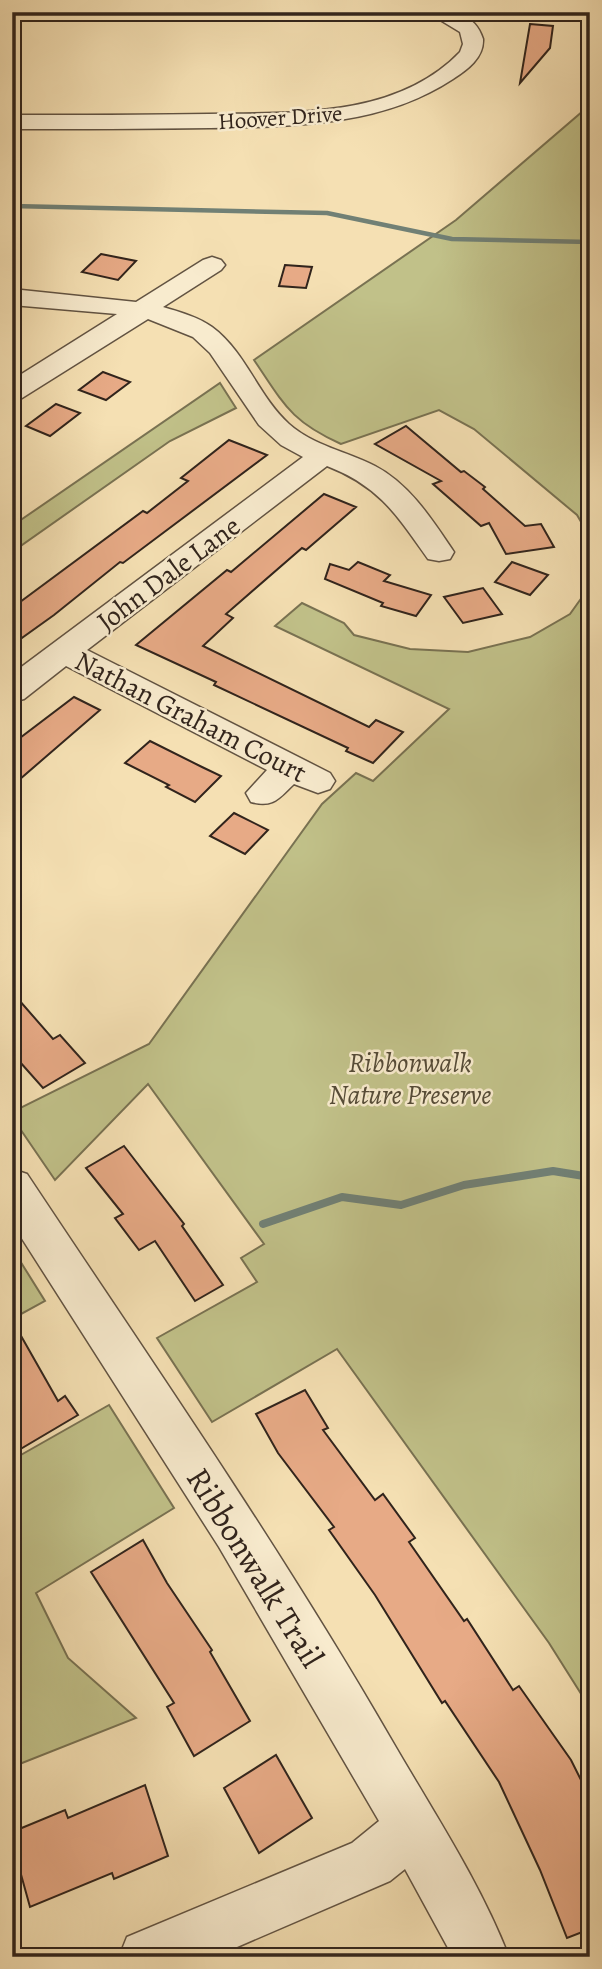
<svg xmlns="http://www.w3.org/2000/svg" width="602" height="1969" font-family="Alegreya,serif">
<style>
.green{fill:#c1c189;stroke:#797252;stroke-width:2}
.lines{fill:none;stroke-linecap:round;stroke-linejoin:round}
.stream-far1{stroke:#718075;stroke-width:4.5}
.stream{stroke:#718075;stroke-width:8}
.building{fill:#e7aa86;stroke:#31241c;stroke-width:2}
.minor-casing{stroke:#625342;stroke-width:3}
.minor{fill:#f8ebce;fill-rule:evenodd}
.labels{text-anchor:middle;stroke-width:5;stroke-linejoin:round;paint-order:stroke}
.far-street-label{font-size:23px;fill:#31241c;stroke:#f8ebce}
.street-label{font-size:28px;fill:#31241c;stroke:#f8ebce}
.park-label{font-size:28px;font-style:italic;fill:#554b37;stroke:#f8ebce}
.near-street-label{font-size:33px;fill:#31241c;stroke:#f8ebce}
</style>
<rect width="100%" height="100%" fill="#f5e0b3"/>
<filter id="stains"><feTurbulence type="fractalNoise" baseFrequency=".00286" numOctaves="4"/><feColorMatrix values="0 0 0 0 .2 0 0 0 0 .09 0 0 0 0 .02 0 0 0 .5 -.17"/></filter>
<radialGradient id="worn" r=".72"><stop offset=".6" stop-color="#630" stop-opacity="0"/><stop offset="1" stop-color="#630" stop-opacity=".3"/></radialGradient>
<!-- green -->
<g class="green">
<path d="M590 105V537L577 515 474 429 439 410 341 444C290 421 284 404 254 360L456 220Z"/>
<path d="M220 383 236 408 170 441 12 552V526Z"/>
<path d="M590 586V1708L549 1643 337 1349 212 1422 157 1338 257 1282 241 1258 264 1244 148 1084 55 1180 12 1117V1112L149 1044 322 804 356 773 373 781 449 709 275 626 302 603 344 623 354 635 410 649 468 652 530 637 570 614Z"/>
<path d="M12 1248 45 1301 12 1319Z"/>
<path d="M109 1405 174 1508 36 1593 68 1658 136 1718 12 1767V1460Z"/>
</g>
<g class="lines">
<!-- stream-far1 -->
<path class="stream-far1" d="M12 206 327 213 452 239 590 242"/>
<!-- stream -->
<path class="stream" d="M263 1224 342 1197 401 1205 464 1185 553 1171 590 1177"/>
</g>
<!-- building -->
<g class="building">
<path d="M530 24 553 26 550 48 520 83Z"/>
<path d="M101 254 136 261 118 280 82 272Z"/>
<path d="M285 265 312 267 306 288 279 286Z"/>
<path d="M103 372 130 382 106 400 79 390Z"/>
<path d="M56 404 80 413 50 436 26 426Z"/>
<path d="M406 426 461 472 464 471 485 487 483 489 525 526 541 524 554 547 506 554 489 523 481 526 433 484 441 481 375 444Z"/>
<path d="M229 440 267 455 123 563 120 562 54 615 12 645V608L143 511 147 513 188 481 181 478Z"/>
<path d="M324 494 356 507 306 550 302 548 226 614 233 618 203 646 369 727 376 720 403 732 373 763 346 751 348 748 214 685 216 682 136 645 227 570 231 572Z"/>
<path d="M358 562 390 575 384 581 431 595 416 616 381 606 383 603 325 579 330 564 349 570Z"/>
<path d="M512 562 548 575 530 595 495 582Z"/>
<path d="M483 588 502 614 463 623 444 597Z"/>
<path d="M74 697 100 710 12 786V744Z"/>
<path d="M150 741 202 767 221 776 195 802 166 787 169 785 125 763Z"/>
<path d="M234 813 268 830 245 854 210 836Z"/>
<path d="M12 992 53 1039 60 1035 85 1063 43 1088 12 1053Z"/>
<path d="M124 1146 184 1224 182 1226 223 1285 195 1301 155 1241 139 1250 115 1218 123 1214 86 1168Z"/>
<path d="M12 1320 58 1401 65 1396 78 1415 12 1454Z"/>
<path d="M305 1390 328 1428 323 1430 375 1500 383 1494 415 1538 409 1542 464 1621 467 1619 513 1690 519 1686 571 1760 590 1798V1929L567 1938 540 1870 499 1782 445 1701 442 1703 375 1595 329 1530 334 1527 278 1453 256 1414Z"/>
<path d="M143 1540 167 1583 212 1650 210 1652 250 1721 194 1756 167 1707 174 1703 91 1572Z"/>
<path d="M276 1755 312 1818 259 1853 224 1788Z"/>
<path d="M145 1785 168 1856 114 1879 112 1873 30 1907 12 1842V1832L65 1810 68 1818Z"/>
</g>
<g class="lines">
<defs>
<g id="minor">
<path d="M427 12C451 12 474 11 483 39 484 58 467 70 453 79 380 127 293 126 210 128 144 129 78 129 12 129V115C78 115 143 115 209 114 293 113 397 118 460 52L463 44 460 32Z"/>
<path d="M212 257 221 260 225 265 221 270 163 307C180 312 198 317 212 327 246 352 258 396 289 424 314 446 346 451 375 466 410 484 433 521 454 552L450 559 439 561 428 559C397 515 379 486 327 466L87 650 330 773 335 781 330 789 318 793 294 784C279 798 274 808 251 802L246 793 267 770 66 666 24 699 12 702V674L303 457 281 445 259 425 210 353 193 337 148 319 22 398 12 400V380L117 314 12 305V289L136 302 203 260Z"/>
<path d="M12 1169 27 1174C151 1361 279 1545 391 1739 432 1810 479 1880 509 1957H453L405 1869 390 1881 214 1957H119L127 1937 352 1843 379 1821 219 1547 12 1223Z"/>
</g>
</defs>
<!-- minor casing -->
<use href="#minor" class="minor-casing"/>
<!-- minor -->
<use href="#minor" class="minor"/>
</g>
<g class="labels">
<!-- far-street labels -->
<g class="far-street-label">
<text transform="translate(280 117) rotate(-4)" y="8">Hoover Drive</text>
</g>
<!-- street labels -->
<g class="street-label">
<text transform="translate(168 573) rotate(-37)" y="10">John Dale Lane</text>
<text transform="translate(191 716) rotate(27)" y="10">Nathan Graham Court</text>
</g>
<!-- park labels -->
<g class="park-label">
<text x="410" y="1072">Ribbonwalk<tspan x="410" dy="32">Nature Preserve</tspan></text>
</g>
<!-- near-street labels -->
<g class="near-street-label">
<text transform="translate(256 1567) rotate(58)" y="12">Ribbonwalk Trail</text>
</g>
</g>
<!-- margin -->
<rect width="602" height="1969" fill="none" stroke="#f5e0b3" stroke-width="42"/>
<rect x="14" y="14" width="574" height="1941" fill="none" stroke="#31241c" stroke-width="3.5"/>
<rect x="21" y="21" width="560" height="1927" fill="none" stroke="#31241c" stroke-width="2"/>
<rect width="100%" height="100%" filter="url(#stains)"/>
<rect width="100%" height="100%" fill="url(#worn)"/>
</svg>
